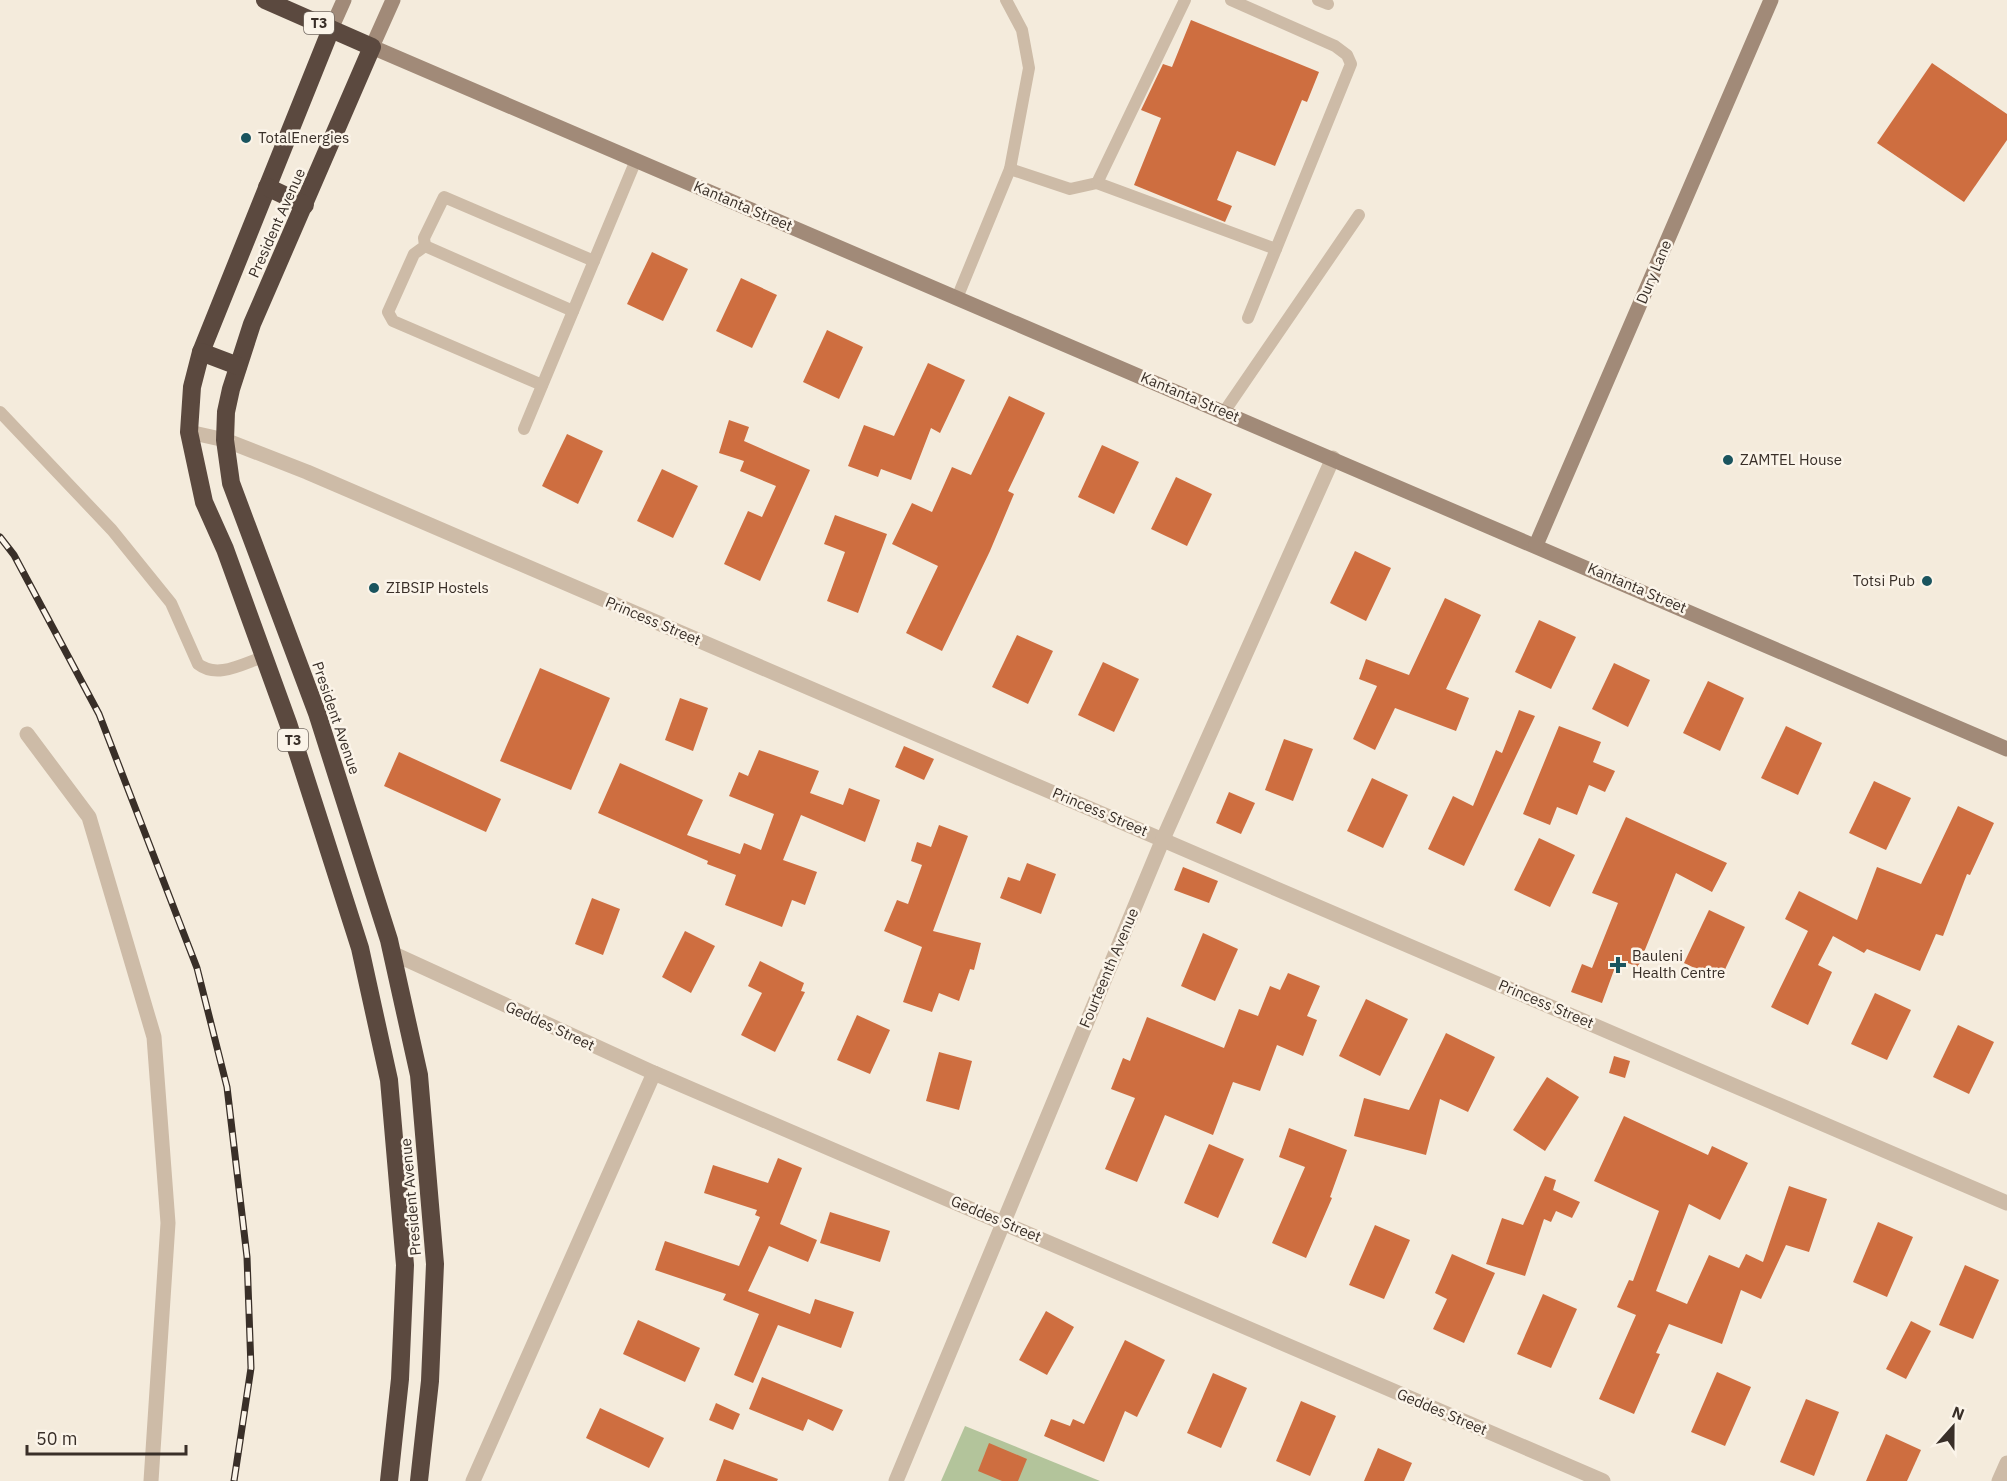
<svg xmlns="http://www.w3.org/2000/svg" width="2007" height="1481" font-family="'IBM Plex Sans',sans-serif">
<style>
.green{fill:#b3c49b}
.building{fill:#ce6e40}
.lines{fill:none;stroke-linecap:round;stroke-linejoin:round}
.lane{stroke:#cdbba7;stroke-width:12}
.street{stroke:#cdbba7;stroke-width:15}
.secondary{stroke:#a18a78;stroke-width:15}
.highway{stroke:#5b493f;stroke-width:18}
.rail-casing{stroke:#392f28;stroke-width:7}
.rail{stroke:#fbf4e9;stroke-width:4.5;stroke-dasharray:14;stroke-linecap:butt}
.poi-dot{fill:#1a545e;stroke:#fbf4e9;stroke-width:2}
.labels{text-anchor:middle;stroke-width:5;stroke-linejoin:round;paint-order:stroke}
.shield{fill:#fbf4e9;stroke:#736a62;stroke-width:1.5}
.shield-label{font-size:14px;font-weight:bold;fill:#392f28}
.poi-label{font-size:15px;fill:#392f28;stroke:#fbf4e9;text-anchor:start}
.street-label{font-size:15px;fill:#392f28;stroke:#fbf4e9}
</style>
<rect width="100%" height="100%" fill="#f4ebdc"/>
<!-- green -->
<path class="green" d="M965 1426 1100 1481H941Z"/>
<!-- building -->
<g class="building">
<path d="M1191 20 1319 72 1307 102 1302 100 1275 166 1237 151 1217 200 1232 206 1225 222 1134 185 1161 118 1141 110 1163 64 1172 67Z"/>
<path d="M1932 63 2007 114V140L1964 202 1877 143Z"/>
<path d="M652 252 688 269 663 321 627 304Z"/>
<path d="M741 278 777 295 752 348 716 331Z"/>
<path d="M827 330 863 347 839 399 803 382Z"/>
<path d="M928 363 965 380 940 433 931 428 911 480 881 469 878 477 848 466 864 425 894 436Z"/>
<path d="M1009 396 1045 413 1008 491 1014 494 990 551 942 651 906 633 938 566 892 544 912 503 932 512 952 467 971 475Z"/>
<path d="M729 420 749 427 744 441 810 470 760 581 724 564 748 511 762 517 776 486 740 471 744 461 719 453Z"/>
<path d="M567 434 603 451 578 504 542 486Z"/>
<path d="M1102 445 1139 462 1114 514 1078 497Z"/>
<path d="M662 469 698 486 673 538 637 521Z"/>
<path d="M1176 477 1212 494 1187 546 1151 529Z"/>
<path d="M835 515 887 534 858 613 827 601 845 552 824 544Z"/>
<path d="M1355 551 1391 568 1366 621 1330 603Z"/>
<path d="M1445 598 1481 615 1446 689 1469 698 1456 731 1395 708 1375 750 1353 739 1377 686 1359 679 1366 659 1409 675Z"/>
<path d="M1539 620 1576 637 1551 689 1515 672Z"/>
<path d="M1017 635 1053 651 1028 704 992 687Z"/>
<path d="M1103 662 1139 679 1114 732 1078 715Z"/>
<path d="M1614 663 1650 680 1628 727 1592 709Z"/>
<path d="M540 668 610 698 571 790 500 761Z"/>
<path d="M1708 681 1744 698 1720 751 1683 733Z"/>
<path d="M680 698 708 708 693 751 665 740Z"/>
<path d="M1519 710 1535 716 1464 866 1428 849 1453 796 1473 806 1496 750 1502 753Z"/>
<path d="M1559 726 1601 742 1593 762 1615 771 1605 792 1589 785 1577 815 1557 807 1550 825 1523 814Z"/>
<path d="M1786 726 1822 743 1798 795 1761 778Z"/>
<path d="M1284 739 1313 749 1293 801 1265 790Z"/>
<path d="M904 746 934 759 924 780 895 767Z"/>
<path d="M759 750 819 771 810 793 843 805 849 788 880 800 865 842 801 815 783 860 817 872 805 905 792 900 782 927 725 905 736 875 707 864 708 861 598 813 620 763 703 800 687 835 740 854 744 843 761 850 774 814 729 796 739 772 748 776Z"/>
<path d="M399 752 501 799 486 832 384 786Z"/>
<path d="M1372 778 1408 795 1383 848 1347 831Z"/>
<path d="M1874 781 1911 798 1886 850 1849 833Z"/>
<path d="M1229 792 1255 803 1241 834 1216 823Z"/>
<path d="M1958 806 1994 823 1970 875 1967 874 1943 936 1936 934 1920 971 1867 949 1864 953 1833 936 1818 965 1832 972 1808 1025 1771 1007 1808 931 1785 919 1799 891 1857 920 1877 867 1921 884Z"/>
<path d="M1626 817 1727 863 1712 892 1676 873 1638 967 1618 959 1602 1003 1571 992 1582 964 1592 968 1618 903 1592 893Z"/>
<path d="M939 825 968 836 933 931 981 943 974 970 970 969 959 1001 939 993 932 1012 903 1002 922 947 884 931 897 900 908 904 922 865 911 861 917 842 931 847Z"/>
<path d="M1539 838 1575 855 1550 907 1514 890Z"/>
<path d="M1027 863 1056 874 1041 914 1000 898 1008 877 1020 881Z"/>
<path d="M1183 867 1218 881 1209 903 1174 890Z"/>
<path d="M592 898 620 909 603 955 575 944Z"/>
<path d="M1709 910 1745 927 1720 980 1684 963Z"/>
<path d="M685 931 715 946 691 993 662 977Z"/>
<path d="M1203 933 1238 949 1215 1001 1181 986Z"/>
<path d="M760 961 804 983 801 991 805 992 775 1052 741 1035 762 993 748 986Z"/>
<path d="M1288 973 1320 986 1307 1016 1317 1020 1303 1056 1277 1045 1260 1091 1233 1082 1213 1135 1165 1115 1137 1182 1105 1169 1135 1098 1111 1089 1123 1058 1130 1061 1147 1017 1224 1048 1239 1009 1258 1016 1270 986 1280 990Z"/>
<path d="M1875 993 1911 1010 1887 1060 1851 1044Z"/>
<path d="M1366 999 1408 1019 1380 1076 1339 1056Z"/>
<path d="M857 1015 890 1030 870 1074 837 1060Z"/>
<path d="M1958 1025 1994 1042 1969 1094 1933 1077Z"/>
<path d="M1446 1033 1495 1057 1468 1112 1440 1099 1426 1155 1354 1136 1364 1098 1409 1110Z"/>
<path d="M939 1052 972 1061 959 1110 926 1101Z"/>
<path d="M1614 1056 1630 1061 1625 1078 1609 1073Z"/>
<path d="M1547 1077 1579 1097 1545 1151 1513 1130Z"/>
<path d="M1624 1116 1708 1155 1712 1146 1748 1163 1720 1220 1689 1204 1656 1291 1687 1304 1709 1255 1739 1268 1746 1254 1763 1262 1789 1186 1827 1199 1809 1252 1786 1245 1761 1299 1741 1290 1722 1344 1669 1324 1656 1353 1660 1354 1634 1414 1599 1399 1636 1315 1617 1307 1629 1280 1633 1281 1659 1211 1594 1181Z"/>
<path d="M1289 1128 1347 1150 1330 1197 1332 1198 1306 1258 1272 1243 1305 1167 1279 1157Z"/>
<path d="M1209 1144 1244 1159 1218 1218 1184 1203Z"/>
<path d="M778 1158 802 1168 780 1224 817 1240 808 1262 769 1246 748 1291 810 1314 815 1299 854 1312 841 1348 778 1325 753 1383 734 1375 759 1314 723 1300 726 1294 655 1270 665 1241 739 1266 760 1217 755 1215 757 1210 704 1193 713 1165 768 1183Z"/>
<path d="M1545 1176 1556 1180 1553 1190 1580 1202 1572 1218 1556 1211 1551 1222 1544 1219 1525 1276 1486 1264 1502 1218 1523 1225Z"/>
<path d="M830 1212 890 1231 880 1262 820 1243Z"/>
<path d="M1878 1222 1913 1237 1887 1297 1853 1282Z"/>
<path d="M1375 1225 1410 1240 1384 1299 1349 1285Z"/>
<path d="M1452 1254 1495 1273 1464 1343 1433 1329 1447 1299 1435 1293Z"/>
<path d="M1965 1265 1999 1280 1973 1339 1939 1325Z"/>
<path d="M1543 1294 1577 1309 1551 1368 1517 1354Z"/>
<path d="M1046 1311 1074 1327 1047 1375 1019 1360Z"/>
<path d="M638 1320 700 1348 685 1382 623 1354Z"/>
<path d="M1911 1321 1931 1331 1906 1379 1886 1369Z"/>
<path d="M1125 1340 1165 1360 1137 1417 1125 1411 1104 1462 1044 1436 1051 1419 1070 1426 1073 1419 1084 1424Z"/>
<path d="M1717 1372 1751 1387 1725 1446 1691 1432Z"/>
<path d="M1213 1373 1247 1388 1221 1448 1187 1433Z"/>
<path d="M762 1377 843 1410 833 1431 808 1419 803 1431 749 1409Z"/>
<path d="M1806 1399 1839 1412 1814 1476 1780 1462Z"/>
<path d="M1301 1401 1336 1416 1310 1476 1276 1461Z"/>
<path d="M716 1403 740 1414 733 1430 709 1420Z"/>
<path d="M600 1408 664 1438 649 1468 586 1438Z"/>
<path d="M1886 1434 1921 1450 1907 1481H1866Z"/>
<path d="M989 1443 1027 1459 1018 1481H1002L978 1471Z"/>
<path d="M1378 1448 1412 1463 1404 1481H1364Z"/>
<path d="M724 1459 778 1479 777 1481H716Z"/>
</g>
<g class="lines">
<!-- lane -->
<g class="lane">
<path d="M1231 0 1335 46 1347 55 1351 64 1248 318"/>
<path d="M1318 0 1328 4"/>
<path d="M1010 169 1070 189 1097 183 1185 0"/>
<path d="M1097 183 1276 249"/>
<path d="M425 246 573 311"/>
<path d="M957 298 1010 169 1029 68 1022 30 1006 0"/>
<path d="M542 385 393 321 388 312 414 254 425 246 424 238 444 197 594 261"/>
<path d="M0 412 112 530 171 603 198 664C217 679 242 664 263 657"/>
<path d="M1224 412 1359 215"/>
<path d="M524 429 636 160"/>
</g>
<!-- street -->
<g class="street">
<path d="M189 432 225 440 307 472 2007 1203"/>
<path d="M27 734 89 817 154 1037 168 1223 151 1481"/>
<path d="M392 953 654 1073 1603 1481"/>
<path d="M473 1481 654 1073"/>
<path d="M896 1481 1163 839 1333 458"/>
<path d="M1999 1481 2007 1463"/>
</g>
<!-- secondary -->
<g class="secondary">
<path d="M393 0 372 47 2007 749"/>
<path d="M331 29 344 0"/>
<path d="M1536 545 1771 0"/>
</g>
<!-- highway -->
<g class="highway">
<path d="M265 0 372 47 252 324 231 389 226 412 225 440 231 483 317 713 389 940 419 1075 435 1264 430 1381 419 1481"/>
<path d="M331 29 201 352 192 387 189 432 204 502 225 549 288 723 323 832 360 948 389 1080 405 1265 400 1379 389 1481"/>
<path d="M267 187 305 205"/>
<path d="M201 352 238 366"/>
</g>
<defs>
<path id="rail" d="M0 537 14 555 99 714 197 968 227 1087 247 1257 251 1368 234 1481"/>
</defs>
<!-- rail casing -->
<use href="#rail" class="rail-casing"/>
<!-- rail -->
<use href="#rail" class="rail"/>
</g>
<!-- markers -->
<g class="poi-dot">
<circle cx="246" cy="138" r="6"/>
<circle cx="1728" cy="460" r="6"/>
<circle cx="1927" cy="581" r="6"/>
<circle cx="374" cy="588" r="6"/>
<path d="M1615 956h6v6h6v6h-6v6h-6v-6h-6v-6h6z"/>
</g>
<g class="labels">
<!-- shield labels -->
<g class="shield">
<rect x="304" y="12" width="30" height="22" rx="4.5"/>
<rect x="278" y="729" width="30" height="22" rx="4.5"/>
</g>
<g class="shield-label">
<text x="319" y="28">T3</text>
<text x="293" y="745">T3</text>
</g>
<!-- poi labels -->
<g class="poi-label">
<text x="258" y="143">TotalEnergies</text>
<text x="1740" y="465">ZAMTEL House</text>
<text x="1915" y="586" text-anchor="end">Totsi Pub</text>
<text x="386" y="593">ZIBSIP Hostels</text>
<text x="1632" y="961">Bauleni<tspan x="1632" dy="17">Health Centre</tspan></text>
</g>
<!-- street labels -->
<g class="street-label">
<text transform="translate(743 206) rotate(23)" y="5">Kantanta Street</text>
<text transform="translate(277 223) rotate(-66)" y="5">President Avenue</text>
<text transform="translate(1654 272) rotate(-67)" y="5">Dury Lane</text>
<text transform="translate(1190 397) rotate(23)" y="5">Kantanta Street</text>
<text transform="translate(1637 588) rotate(23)" y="5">Kantanta Street</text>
<text transform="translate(653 621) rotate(23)" y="5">Princess Street</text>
<text transform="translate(336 718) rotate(71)" y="5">President Avenue</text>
<text transform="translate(1100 812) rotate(23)" y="5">Princess Street</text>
<text transform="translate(1109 968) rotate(-67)" y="5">Fourteenth Avenue</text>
<text transform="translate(1546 1004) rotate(23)" y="5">Princess Street</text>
<text transform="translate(550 1026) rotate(25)" y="5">Geddes Street</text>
<text transform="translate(411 1197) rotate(-95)" y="5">President Avenue</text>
<text transform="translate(996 1219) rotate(23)" y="5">Geddes Street</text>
<text transform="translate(1442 1412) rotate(23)" y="5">Geddes Street</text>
</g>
</g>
<!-- north arrow -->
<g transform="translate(1953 1427) rotate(21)" stroke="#fbf4e9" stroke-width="4.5" paint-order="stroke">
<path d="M0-4.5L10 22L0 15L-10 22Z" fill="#392f28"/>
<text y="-9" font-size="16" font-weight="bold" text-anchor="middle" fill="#392f28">N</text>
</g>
<!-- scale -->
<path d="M27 1445v9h159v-9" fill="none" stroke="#392f28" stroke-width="3"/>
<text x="36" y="1445" font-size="18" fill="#392f28" stroke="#fbf4e9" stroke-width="4.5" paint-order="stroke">50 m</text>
</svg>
